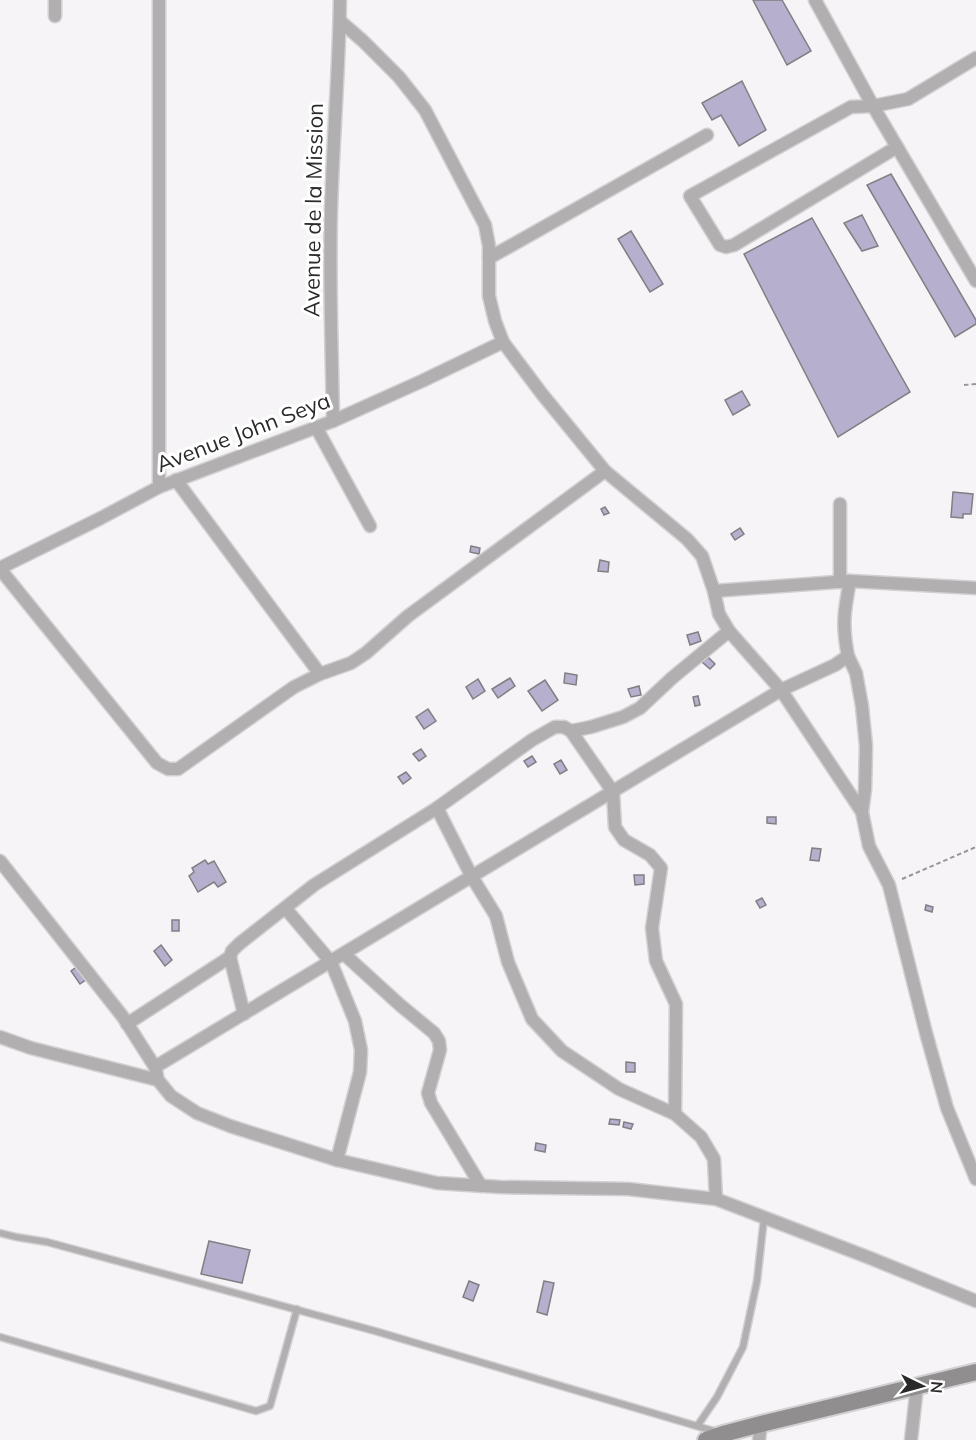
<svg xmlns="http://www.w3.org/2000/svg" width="976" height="1440" font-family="Mulish,sans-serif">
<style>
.building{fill:#b6afcd;stroke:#807f83;stroke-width:1.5}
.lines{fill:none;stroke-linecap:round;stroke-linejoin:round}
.lane-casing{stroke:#d1d0d2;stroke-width:9}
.street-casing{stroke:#d1d0d2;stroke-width:15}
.secondary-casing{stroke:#d1d0d2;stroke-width:20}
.path{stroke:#979597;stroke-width:2;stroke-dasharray:4.5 3;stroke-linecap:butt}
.lane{stroke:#b1afb0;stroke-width:6}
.street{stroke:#b1afb0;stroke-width:12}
.secondary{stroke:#918e8f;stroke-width:16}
.labels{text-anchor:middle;stroke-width:6;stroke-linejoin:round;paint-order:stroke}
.street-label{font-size:22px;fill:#2b2a2b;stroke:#fff}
</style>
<rect width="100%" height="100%" fill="#f6f4f7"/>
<!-- building -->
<g class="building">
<path d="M753 0H782L811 51 787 65Z"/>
<path d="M742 81 766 130 739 146 721 115 712 120 702 103Z"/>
<path d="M891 174 976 320V324L955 337 867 185Z"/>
<path d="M862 215 878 246 862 251 844 223Z"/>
<path d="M812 218 910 392 838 437 744 254Z"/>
<path d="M631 231 663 284 650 292 618 239Z"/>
<path d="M742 391 750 405 733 415 725 400Z"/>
<path d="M953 492 973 494 971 514H963V518L951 517Z"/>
<path d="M605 507 609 513 604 515 601 509Z"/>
<path d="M740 528 744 534 735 540 731 534Z"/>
<path d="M471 546 480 548 479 554 470 552Z"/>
<path d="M600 560 609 562 608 572 598 571Z"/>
<path d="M698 632 701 641 690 645 687 635Z"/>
<path d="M708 657 715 664 710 669 702 662Z"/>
<path d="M565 673 577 675 576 685 564 683Z"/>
<path d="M510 678 515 686 498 698 492 689Z"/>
<path d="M478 679 485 691 473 699 466 687Z"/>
<path d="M545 680 558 700 542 711 528 691Z"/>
<path d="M639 686 641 695 631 697 628 689Z"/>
<path d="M698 696 700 705 695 706 693 697Z"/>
<path d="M428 709 436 721 424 729 416 717Z"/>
<path d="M421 749 426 756 419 761 413 754Z"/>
<path d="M532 756 536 762 528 767 524 761Z"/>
<path d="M561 760 567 770 560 774 554 764Z"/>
<path d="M406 772 411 778 403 784 398 777Z"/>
<path d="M767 817H776V824L767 823Z"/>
<path d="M812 848 821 849 819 861 810 860Z"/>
<path d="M205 860 208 864 214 861 226 882 218 887 214 882 198 892 189 876 194 872 192 868Z"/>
<path d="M634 875H644V884L635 885Z"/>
<path d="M762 898 766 905 760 908 756 901Z"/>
<path d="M926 905 933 907 932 912 925 910Z"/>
<rect x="172" y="920" width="7" height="11"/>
<path d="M161 945 172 960 165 966 154 951Z"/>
<path d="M78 966 87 979 80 984 71 971Z"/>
<path d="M626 1062 635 1063V1072H626Z"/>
<path d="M610 1119 620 1120 619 1125 609 1124Z"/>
<path d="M624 1122 633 1124 631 1129 623 1127Z"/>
<path d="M536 1143 546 1145 545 1152 535 1150Z"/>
<path d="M209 1241 250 1250 242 1283 201 1274Z"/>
<path d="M469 1281 479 1285 473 1301 463 1297Z"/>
<path d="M544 1281 554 1283 547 1315 537 1312Z"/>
</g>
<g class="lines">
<defs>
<g id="lane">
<path d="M0 1233 16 1237 47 1242 375 1331 717 1432"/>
<path d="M0 1337 256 1411 270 1406 297 1309"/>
<path d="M698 1425 717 1397 743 1347 757 1281 764 1218"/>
</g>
<g id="street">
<path d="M55 0V16"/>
<path d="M815 0 873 106 976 281"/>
<path d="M340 21 363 41 399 77 425 110 485 225 489 246V296L495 321 503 342 542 394 605 471 687 539 702 556 714 591 719 614 729 631 781 690 862 812 869 846 889 885 926 1033 947 1108 976 1179"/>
<path d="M897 147 734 245 726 247 720 245 690 196 851 107 873 106 908 99 976 58"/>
<path d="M489 258 707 135"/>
<path d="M333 421C332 351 329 280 331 210 333 140 339 70 340 0"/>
<path d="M316 427 370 526"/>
<path d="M176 480 320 674"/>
<path d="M159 487V0"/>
<path d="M0 568 101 518 159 487 333 421 422 381 503 342"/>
<path d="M0 569 157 763 168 769H178L294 687 320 674 351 663 366 653 408 616 605 471"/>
<path d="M840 582V504"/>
<path d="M714 591 850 581 976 588"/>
<path d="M848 656 856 673 862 706 866 746 865 790 862 812"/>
<path d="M571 731 591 727 623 717 640 708 672 678 729 631"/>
<path d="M437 808 472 877 496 916 508 962 532 1019 562 1051 619 1089 675 1114 701 1137 714 1159 716 1199"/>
<path d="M0 861 123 1017 155 1067 157 1075"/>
<path d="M286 909 331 962 355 1021 361 1050 360 1072 337 1160"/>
<path d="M344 954 400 1005 434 1033 439 1041 440 1050 428 1093 431 1103 481 1186"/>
<path d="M244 1014 230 957 232 951 239 944 314 885 437 808 532 740 555 727H564L571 731 613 792 615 827 624 840 650 855 661 868 652 928 656 961 676 1004 675 1114"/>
<path d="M127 1024 230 957"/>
<path d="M0 1037 31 1048 158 1080 171 1096 197 1113 230 1126 337 1160 437 1183 500 1187 628 1189 716 1199 870 1258 976 1301"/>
<path d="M155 1067 781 690 835 665 848 656C842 626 844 611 850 581"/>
<path d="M759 1440 761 1424"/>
<path d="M911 1440 917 1386"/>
</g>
<path id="secondary" d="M706 1440 723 1434 761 1424 976 1372"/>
</defs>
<!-- lane casing -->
<use href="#lane" class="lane-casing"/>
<!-- street casing -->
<use href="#street" class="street-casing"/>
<!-- secondary casing -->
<use href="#secondary" class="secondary-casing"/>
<!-- path -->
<g class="path">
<path d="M964 385 976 384"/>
<path d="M902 879 976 847"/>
</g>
<!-- lane -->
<use href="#lane" class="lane"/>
<!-- street -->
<use href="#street" class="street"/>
<!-- secondary -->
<use href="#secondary" class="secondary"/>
</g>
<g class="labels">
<!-- street labels -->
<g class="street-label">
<text transform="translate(313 210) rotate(-89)" y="8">Avenue de la Mission</text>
<text transform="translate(243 432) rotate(-21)" y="8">Avenue John Seya</text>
</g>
</g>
<!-- north arrow -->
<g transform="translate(922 1386) rotate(95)" stroke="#ffffff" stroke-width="4.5" paint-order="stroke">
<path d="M0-4.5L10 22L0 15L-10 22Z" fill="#2b2a2b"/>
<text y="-9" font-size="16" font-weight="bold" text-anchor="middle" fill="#2b2a2b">N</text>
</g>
</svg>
